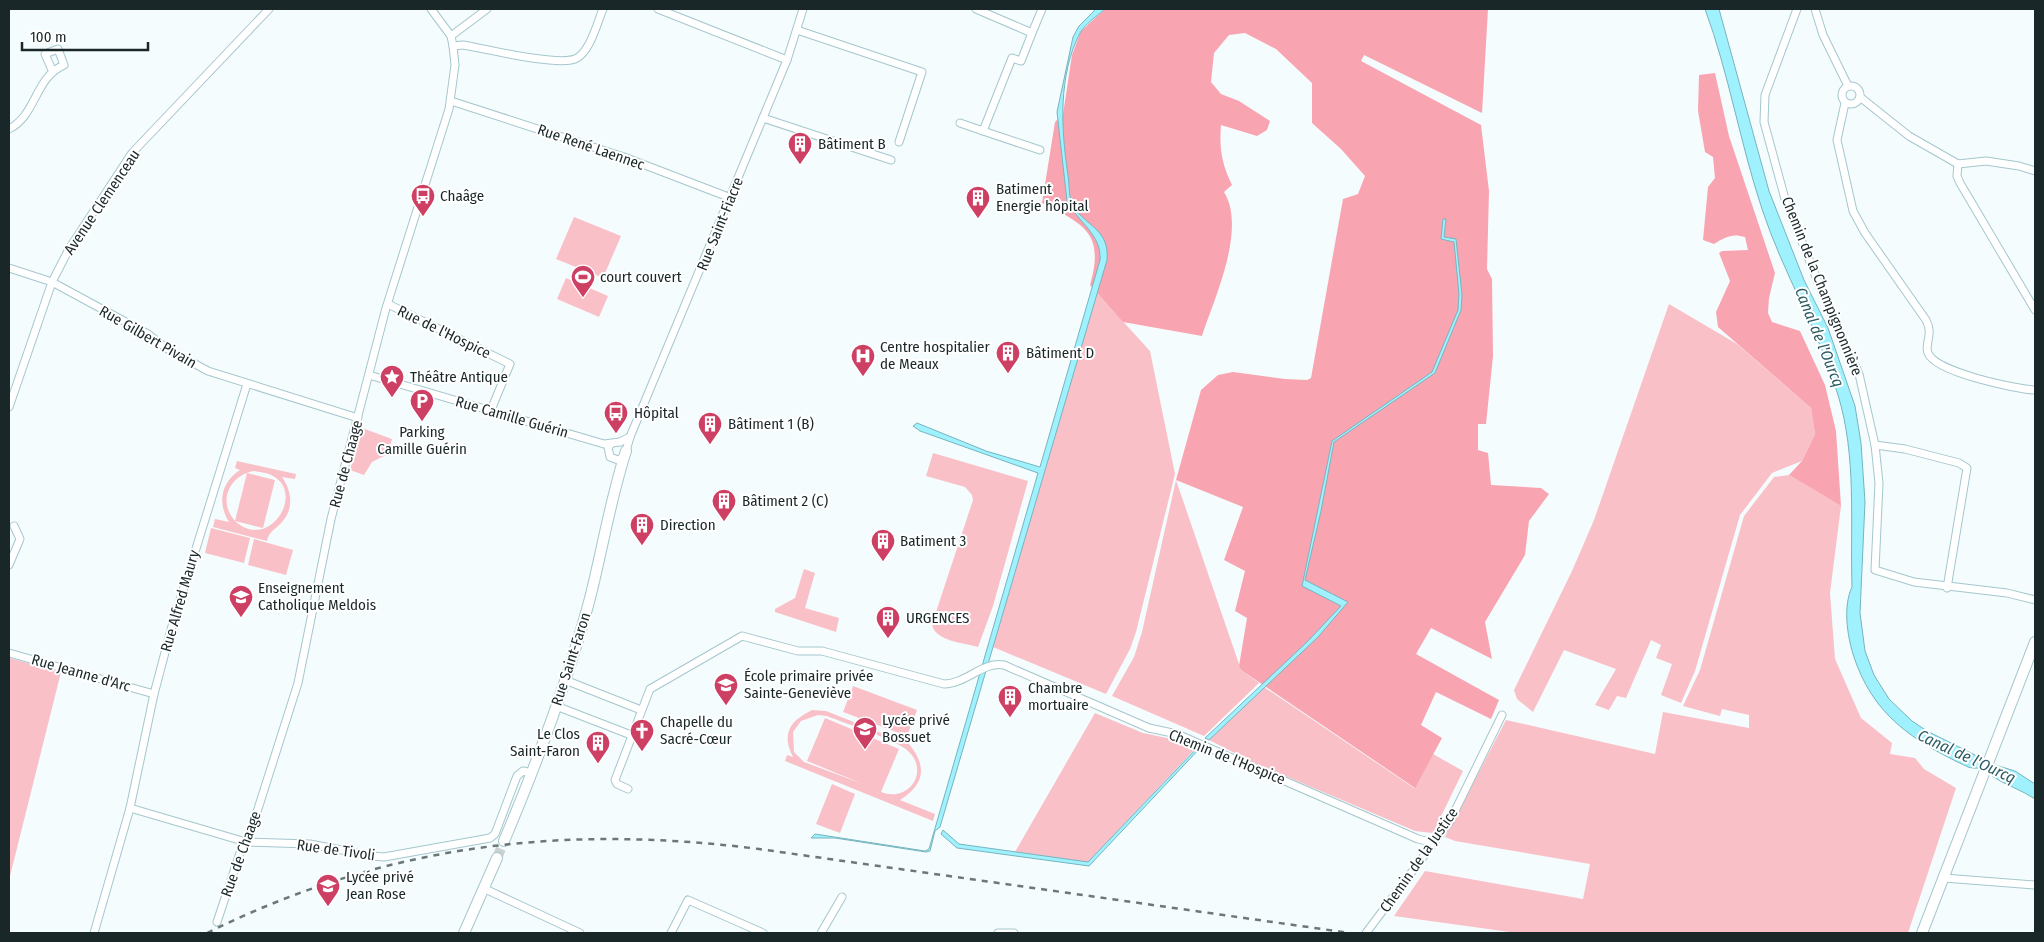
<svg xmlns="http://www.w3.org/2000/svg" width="2044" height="942" font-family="'Fira Sans Condensed',sans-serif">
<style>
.green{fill:#f9c0c8;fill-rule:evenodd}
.forest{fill:#f9a4b1}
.water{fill:#9ff1fe;stroke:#77b4be}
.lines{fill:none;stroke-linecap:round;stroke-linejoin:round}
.secondary-tunnel{stroke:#c9d1d3;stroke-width:10;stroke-dasharray:10 5;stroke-linecap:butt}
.street-casing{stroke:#a4c7cd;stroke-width:9}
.secondary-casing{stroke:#a4c7cd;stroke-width:12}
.street{stroke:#fff;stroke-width:7}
.secondary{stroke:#fff;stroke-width:10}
.rail{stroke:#6c7779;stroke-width:2.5;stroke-dasharray:6 6;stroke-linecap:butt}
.labels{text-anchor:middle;stroke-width:4;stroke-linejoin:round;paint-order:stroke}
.poi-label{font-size:15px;fill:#192729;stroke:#fff;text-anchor:start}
.street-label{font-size:15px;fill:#192729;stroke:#fff}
.water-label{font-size:16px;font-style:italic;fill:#2d5d64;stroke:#fff}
</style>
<rect width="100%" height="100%" fill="#f5fcfe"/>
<!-- green -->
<g class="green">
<path d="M574 217 621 236 603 278 556 259Z"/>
<path d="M566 278 608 296 599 317 557 299Z"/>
<path d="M1097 293 1150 351 1175 474 1136 632 1130 649 1106 694 993 647Z"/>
<path d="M1669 304 1737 344 1811 408 1815 434 1802 461 1772 473 1740 515 1695 671 1681 703 1661 695 1672 664 1656 658 1661 645 1651 640 1626 698 1617 696 1609 710 1595 705 1616 669 1564 650 1533 712 1517 699 1514 690 1572 571 1594 520Z"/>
<path d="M362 428 392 439 388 454 372 462 364 475 350 470Z"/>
<path d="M933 453 1028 481 993 606 978 647C964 643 934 641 932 624L973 500 972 495 965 487 926 476Z"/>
<path d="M237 461 296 474 295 479 282 477C292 491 294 509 282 522 275 530 269 531 267 541L213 527 215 519 229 522C217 503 221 482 240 470L235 468ZM254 471C260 472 268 473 273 476 306 494 268 552 235 521L263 528 275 480 247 473 235 521C217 501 230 475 254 471Z"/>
<path d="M1789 475 1841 506 1830 593 1835 659 1861 718 1892 743 1890 754 1915 758 1924 769 1956 788 1908 933H1517L1394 916 1425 871 1583 899 1590 864 1455 841 1445 837 1506 720 1655 754 1663 712 1749 728V715L1722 709 1720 716 1683 706 1700 670 1744 516 1774 477Z"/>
<path d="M1176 480 1241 670 1259 683 1204 736 1112 696 1134 657 1142 632Z"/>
<path d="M211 528 250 538 244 563 205 553Z"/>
<path d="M254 539 293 550 286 575 248 565Z"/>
<path d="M804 569 815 573 805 608 839 618 836 632 775 612V609L795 598Z"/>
<path d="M9 658 61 672 9 880Z"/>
<path d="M853 686 917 710 907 736 843 712Z"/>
<path d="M1264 687 1414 788 1433 754 1463 771 1433 833 1415 831 1252 762 1209 740Z"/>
<path d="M812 710 826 711 909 744C928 767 924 785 900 800L935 814 933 821 785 761 787 755 793 757C781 733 790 721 812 710ZM818 715 827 716C844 723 897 740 908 751 930 771 909 803 881 792L899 749 825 718 807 761 863 784 804 762 794 752 793 732 801 721Z"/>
<path d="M1095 713 1143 733 1172 739 1196 748 1088 862 1015 852Z"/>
<path d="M832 784 855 794 840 833 816 824Z"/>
</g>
<!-- forest -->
<g class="forest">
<path d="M1105 9H1488L1482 113 1364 55 1361 61 1481 125 1489 191 1487 269 1492 279 1493 356 1486 424H1478V450L1488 453 1491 485 1541 488 1549 494 1529 521 1525 555 1485 622 1492 659 1431 628 1416 654 1499 700 1491 719 1436 692 1421 725 1442 738 1415 788 1241 670 1239 666 1247 618 1235 611 1245 571 1224 560 1243 507 1176 480 1201 390 1218 375 1233 372 1285 379 1307 380 1311 378 1343 199 1358 194 1365 176 1341 149 1312 123V83L1276 49 1245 33 1229 35 1214 53 1211 82 1221 94 1239 101 1270 121 1267 130 1257 136 1221 125C1219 149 1222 164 1232 185L1224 192C1247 229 1214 299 1202 336L1123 322 1090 285C1105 233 1084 224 1042 203L1055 122 1063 114 1072 55 1081 31Z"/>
<path d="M1715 73 1729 136 1775 273 1769 298 1768 313 1772 322 1800 331 1825 385 1836 431 1841 506 1789 475 1802 461 1815 434 1811 408 1718 327 1716 312 1730 281 1719 253 1722 251 1748 250 1745 237C1732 233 1725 237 1714 244L1703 240 1708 187 1715 178 1713 157 1705 152 1698 111 1699 75Z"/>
</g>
<!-- water -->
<g class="water">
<path d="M1096 9H1105C1097 16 1085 24 1080 33 1058 75 1061 130 1068 175 1069 183 1069 194 1071 201 1081 226 1110 226 1107 260L940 827 935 831 930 851 926 852 835 838H811L815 834 925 851 929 849 1038 473 920 431 913 426 917 423 986 451 1040 467 1100 260C1102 235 1078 222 1067 201L1057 112 1073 37 1079 26Z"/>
<path d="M1705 9H1719L1769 191 1804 280 1828 328 1855 406 1861 443 1865 502 1860 613 1865 651 1874 675 1889 699 1912 721 1927 731 1975 755 1982 761 2015 771 2035 784V799C2022 790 2005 785 1992 776 1991 775 1988 771 1987 770 1981 767 1974 769 1968 767 1913 741 1872 715 1853 654 1847 634 1843 606 1852 587 1850 524 1857 457 1838 395 1819 331 1783 273 1762 209 1740 143 1729 74 1705 9Z"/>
<path d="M1443 219H1446L1444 237 1456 239 1462 295 1461 310 1435 373 1334 442 1321 511 1305 580 1348 602 1318 637 1209 740 1205 738 1307 642 1341 606 1302 586 1332 441 1432 372 1458 310 1459 294 1454 242 1441 239Z"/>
<path d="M1200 745 1202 746 1089 866 957 848 941 834 943 830 959 844 1088 862Z"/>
</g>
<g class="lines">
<!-- secondary-tunnel -->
<path class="secondary-tunnel" d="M497 858 504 841"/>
<defs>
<g id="street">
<path d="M658 9 787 60"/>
<path d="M976 9 1032 33 1042 9"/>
<path d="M1797 9 1765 95 1764 122 1785 199 1824 297 1859 374 1875 445 1879 483 1875 570 1914 582 2007 593 2035 600"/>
<path d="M1815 9 1823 35 1848 86"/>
<path d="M797 30 922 72 899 142"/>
<path d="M1032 33 1021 61 1012 58 983 131 1040 150"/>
<path d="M451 36 487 9"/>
<path d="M453 46 463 45C486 49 556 66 575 59 590 53 597 23 603 9"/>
<circle cx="1851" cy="95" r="9"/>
<path d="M1860 97 1909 136 1958 164 1986 161 2019 166 2035 171"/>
<path d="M451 101 624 157 731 198"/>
<path d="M1845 103 1837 140 1853 211 1865 233 1926 320C1934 335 1924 344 1928 353 1935 372 2015 389 2035 390"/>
<path d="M763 118 891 160"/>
<path d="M960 123 983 131"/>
<path d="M9 129C36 116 35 77 64 65L58 49 45 54 52 70"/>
<path d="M1958 164 1957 176 1960 183 2035 310"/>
<path d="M9 268 52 282 148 334 166 348 208 371 358 418"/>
<path d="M388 304 510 364 491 410"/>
<path d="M369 375 604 444 620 442 630 437"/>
<path d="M9 407 52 282 69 249 132 153 269 9"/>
<path d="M611 444 608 447 610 457 618 460 624 457"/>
<path d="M1875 445 1905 449 1959 463 1967 468 1947 588"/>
<path d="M626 451 630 437 787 60 803 9"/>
<path d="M9 565 20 539 14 526"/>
<path d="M9 653 154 694"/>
<path d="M565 680 641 710"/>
<path d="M556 706 631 735"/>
<path d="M628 789 617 784 615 780 650 689 742 636 798 651H822L944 684C966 684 983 661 1004 665L1149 728 1177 734 1418 839 1434 843"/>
<path d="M130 808 246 842 310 844 373 856 384 857 490 838 495 834 517 776 523 771 532 773"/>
<path d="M1944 878 2035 885"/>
<path d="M483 888 580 933"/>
<path d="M217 922 242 847 250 834 298 683 331 519 386 308 449 109 455 65 453 46 451 36 431 9"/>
<path d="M94 933 130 808 154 694 172 626 247 384"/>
<path d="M671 933 688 900 763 933"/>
<path d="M821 933 842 897"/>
<path d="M998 933H1014"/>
<path d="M1366 933 1450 821 1502 715"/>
</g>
<g id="secondary">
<path d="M504 841C537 763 567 683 589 602 602 552 610 500 626 451"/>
<path d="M464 933 497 858"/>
<path d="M1922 933 2035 642"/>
</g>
</defs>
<!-- street casing -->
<use href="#street" class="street-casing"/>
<!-- secondary casing -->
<use href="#secondary" class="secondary-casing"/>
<!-- street -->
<use href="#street" class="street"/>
<!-- secondary -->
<use href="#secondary" class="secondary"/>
<!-- rail -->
<path class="rail" d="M207 933C387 844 562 824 759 849L1350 933"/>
</g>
<!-- icons -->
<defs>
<symbol id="building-pin" viewBox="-11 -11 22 30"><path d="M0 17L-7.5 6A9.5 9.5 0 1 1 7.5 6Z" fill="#ce3f64" stroke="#fff"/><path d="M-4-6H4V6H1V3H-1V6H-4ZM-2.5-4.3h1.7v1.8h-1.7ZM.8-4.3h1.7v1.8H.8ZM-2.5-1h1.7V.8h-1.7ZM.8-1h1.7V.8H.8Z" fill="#fff"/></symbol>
<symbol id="bus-pin" viewBox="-11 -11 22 30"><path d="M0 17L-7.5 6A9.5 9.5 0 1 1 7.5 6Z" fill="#ce3f64" stroke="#fff"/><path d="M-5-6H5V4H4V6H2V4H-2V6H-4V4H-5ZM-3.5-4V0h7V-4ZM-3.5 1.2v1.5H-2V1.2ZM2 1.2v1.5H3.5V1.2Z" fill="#fff"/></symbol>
<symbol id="stadium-pin" viewBox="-11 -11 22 30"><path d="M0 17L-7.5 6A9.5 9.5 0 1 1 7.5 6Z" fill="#ce3f64" stroke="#fff"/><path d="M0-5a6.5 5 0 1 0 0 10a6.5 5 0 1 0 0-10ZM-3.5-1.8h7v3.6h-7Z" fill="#fff"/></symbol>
<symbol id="hospital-pin" viewBox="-11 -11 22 30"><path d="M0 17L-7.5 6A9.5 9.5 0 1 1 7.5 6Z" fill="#ce3f64" stroke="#fff"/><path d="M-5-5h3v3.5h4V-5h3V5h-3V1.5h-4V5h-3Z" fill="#fff"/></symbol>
<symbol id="sight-pin" viewBox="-11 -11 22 30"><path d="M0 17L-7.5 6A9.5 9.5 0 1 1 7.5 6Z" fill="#ce3f64" stroke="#fff"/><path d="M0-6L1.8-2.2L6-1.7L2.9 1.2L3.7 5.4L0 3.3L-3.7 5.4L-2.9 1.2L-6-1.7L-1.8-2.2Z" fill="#fff"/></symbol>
<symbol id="parking-pin" viewBox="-11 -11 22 30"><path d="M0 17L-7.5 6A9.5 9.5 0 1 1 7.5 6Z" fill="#ce3f64" stroke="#fff"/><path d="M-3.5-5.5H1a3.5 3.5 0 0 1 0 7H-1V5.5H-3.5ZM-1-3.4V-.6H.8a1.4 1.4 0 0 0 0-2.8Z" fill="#fff"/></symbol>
<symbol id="school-pin" viewBox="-11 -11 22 30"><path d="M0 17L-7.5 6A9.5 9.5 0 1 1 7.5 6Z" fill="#ce3f64" stroke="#fff"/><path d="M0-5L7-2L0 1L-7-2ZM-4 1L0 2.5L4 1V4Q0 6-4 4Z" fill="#fff"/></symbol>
<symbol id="church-pin" viewBox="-11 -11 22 30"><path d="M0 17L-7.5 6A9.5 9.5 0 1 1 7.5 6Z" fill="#ce3f64" stroke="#fff"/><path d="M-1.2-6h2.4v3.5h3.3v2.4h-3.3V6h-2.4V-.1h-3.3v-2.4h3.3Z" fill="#fff"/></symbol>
</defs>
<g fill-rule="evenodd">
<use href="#building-pin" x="786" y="130" width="28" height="38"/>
<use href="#bus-pin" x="409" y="182" width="28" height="38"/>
<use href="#building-pin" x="964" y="184" width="28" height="38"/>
<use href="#stadium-pin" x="569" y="263" width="28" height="38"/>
<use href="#building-pin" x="994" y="339" width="28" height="38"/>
<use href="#hospital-pin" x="849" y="342" width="28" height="38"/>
<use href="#sight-pin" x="378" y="363" width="28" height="38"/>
<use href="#parking-pin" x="408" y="387" width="28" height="38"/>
<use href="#bus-pin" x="602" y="399" width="28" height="38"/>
<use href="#building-pin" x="696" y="410" width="28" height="38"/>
<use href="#building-pin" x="710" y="487" width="28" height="38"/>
<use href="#building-pin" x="628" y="511" width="28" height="38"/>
<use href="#building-pin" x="869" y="527" width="28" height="38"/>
<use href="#school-pin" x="227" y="583" width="28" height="38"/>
<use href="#building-pin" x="874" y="604" width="28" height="38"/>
<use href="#school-pin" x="712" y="671" width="28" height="38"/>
<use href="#building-pin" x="996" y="683" width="28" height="38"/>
<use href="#school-pin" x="851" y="715" width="28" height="38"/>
<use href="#church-pin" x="628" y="717" width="28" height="38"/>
<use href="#building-pin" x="584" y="729" width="28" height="38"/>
<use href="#school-pin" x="314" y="872" width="28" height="38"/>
</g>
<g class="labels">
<!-- poi labels -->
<g class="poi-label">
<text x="818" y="149">Bâtiment B</text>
<text x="996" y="194">Batiment<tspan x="996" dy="17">Energie hôpital</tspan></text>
<text x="440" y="201">Chaâge</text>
<text x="600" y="282">court couvert</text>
<text x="880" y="352">Centre hospitalier<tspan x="880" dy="17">de Meaux</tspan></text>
<text x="1026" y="358">Bâtiment D</text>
<text x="410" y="382">Théâtre Antique</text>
<text x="634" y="418">Hôpital</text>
<text x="728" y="429">Bâtiment 1 (B)</text>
<text x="422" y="437" text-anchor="middle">Parking<tspan x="422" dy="17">Camille Guérin</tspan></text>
<text x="742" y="506">Bâtiment 2 (C)</text>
<text x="660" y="530">Direction</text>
<text x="900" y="546">Batiment 3</text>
<text x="258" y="593">Enseignement<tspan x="258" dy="17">Catholique Meldois</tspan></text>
<text x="906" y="623">URGENCES</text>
<text x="744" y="681">École primaire privée<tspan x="744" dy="17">Sainte-Geneviève</tspan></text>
<text x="1028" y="693">Chambre<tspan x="1028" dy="17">mortuaire</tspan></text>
<text x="882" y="725">Lycée privé<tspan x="882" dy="17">Bossuet</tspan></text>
<text x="660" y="727">Chapelle du<tspan x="660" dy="17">Sacré-Cœur</tspan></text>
<text x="580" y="739" text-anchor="end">Le Clos<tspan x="580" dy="17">Saint-Faron</tspan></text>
<text x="346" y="882">Lycée privé<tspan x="346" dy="17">Jean Rose</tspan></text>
</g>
<!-- street labels -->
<g class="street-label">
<text transform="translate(591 147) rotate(19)" y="5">Rue René Laennec</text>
<text transform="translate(102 202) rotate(-56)" y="5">Avenue Clemenceau</text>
<text transform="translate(720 224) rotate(-68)" y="5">Rue Saint-Fiacre</text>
<text transform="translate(1822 286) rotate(68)" y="5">Chemin de la Champignonnière</text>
<text transform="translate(444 332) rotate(26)" y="5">Rue de l'Hospice</text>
<text transform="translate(148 337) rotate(30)" y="5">Rue Gilbert Pivain</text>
<text transform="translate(512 417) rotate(16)" y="5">Rue Camille Guérin</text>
<text transform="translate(346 464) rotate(-75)" y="5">Rue de Chaage</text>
<text transform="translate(180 601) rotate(-74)" y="5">Rue Alfred Maury</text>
<text transform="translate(571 659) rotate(-72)" y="5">Rue Saint-Faron</text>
<text transform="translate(81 673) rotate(16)" y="5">Rue Jeanne d'Arc</text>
<text transform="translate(1227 757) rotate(22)" y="5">Chemin de l'Hospice</text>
<text transform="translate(336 850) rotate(8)" y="5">Rue de Tivoli</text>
<text transform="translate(241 854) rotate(-70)" y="5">Rue de Chaage</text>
<text transform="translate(1419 860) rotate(-55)" y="5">Chemin de la Justice</text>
</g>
<!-- water labels -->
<g class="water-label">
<text transform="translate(1820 337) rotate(68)" y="6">Canal de l'Ourcq</text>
<text transform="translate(1967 756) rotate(25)" y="6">Canal de l'Ourcq</text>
</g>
</g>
<!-- border -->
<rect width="2044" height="942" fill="none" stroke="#192729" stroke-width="20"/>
<!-- scale -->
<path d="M22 42v8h126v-8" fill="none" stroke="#192729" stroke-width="2.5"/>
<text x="30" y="42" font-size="15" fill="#192729" stroke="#ffffff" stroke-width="4" paint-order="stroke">100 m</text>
</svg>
